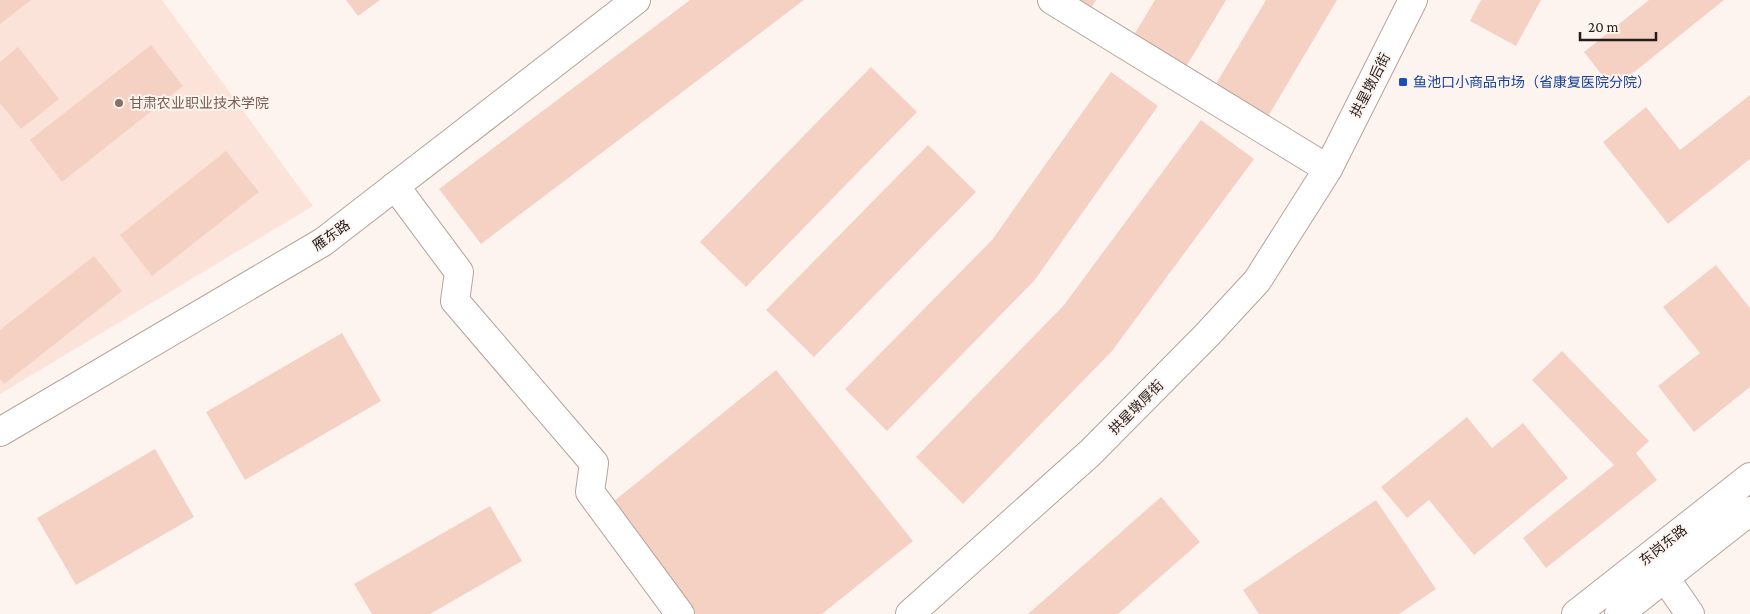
<svg xmlns="http://www.w3.org/2000/svg" width="1750" height="614" font-family="'Crimson Pro','Noto Sans SC',serif">
<style>
.built{fill:#fbe3da}
.building{fill:#f5d1c4}
.lines{fill:none;stroke-linecap:round;stroke-linejoin:round}
.minor-casing{stroke:#b7a29b;stroke-width:30}
.major-casing{stroke:#b7a29b;stroke-width:30}
.minor{stroke:#fff;stroke-width:28}
.major{stroke:#fff;stroke-width:28}
.transit-dot{fill:#1a4fb4;stroke:#fdf4f0;stroke-width:2}
.education-dot{fill:#8d6e63;stroke:#fdf4f0;stroke-width:2}
.labels{text-anchor:middle;stroke-width:4;stroke-linejoin:round;paint-order:stroke}
.transit-label{font-size:14px;fill:#164399;stroke:#fdf4f0;text-anchor:start}
.street-label{font-size:14px;fill:#251d1a;stroke:#fdf4f0}
.education-label{font-size:14px;fill:#785e54;stroke:#fdf4f0;text-anchor:start}
</style>
<rect width="100%" height="100%" fill="#fdf4f0"/>
<!-- built -->
<path class="built" d="M0 0H162L313 206 0 394Z"/>
<!-- building -->
<g class="building">
<path d="M0 0H31L0 24Z"/>
<path d="M346 0H380L358 16Z"/>
<path d="M690 0H804L481 244 439 189Z"/>
<path d="M1062 0H1096L1087 15Z"/>
<path d="M1155 0H1226L1186 67 1134 35Z"/>
<path d="M1266 0H1337L1266 120 1213 89Z"/>
<path d="M1481 0H1541L1516 46 1470 21Z"/>
<path d="M1649 0H1724L1613 89 1584 52Z"/>
<path d="M151 45 183 86 62 182 30 140Z"/>
<path d="M18 47 59 99 21 129 0 103V62Z"/>
<path d="M871 67 917 112 746 287 700 242Z"/>
<path d="M1111 72 1158 106 1034 281 887 431 845 389 992 240Z"/>
<path d="M1750 95V159L1668 224 1603 142 1646 107 1680 150Z"/>
<path d="M1201 120 1254 159 1112 351 963 504 916 457 1064 305Z"/>
<path d="M928 145 976 192 814 357 766 310Z"/>
<path d="M226 151 259 192 152 276 120 235Z"/>
<path d="M94 256 122 291 4 384 0 379V330Z"/>
<path d="M1716 265 1750 308V387L1694 432 1658 386 1700 353 1663 307Z"/>
<path d="M342 333 381 401 245 480 206 412Z"/>
<path d="M1562 351 1649 441 1636 453 1657 480 1546 568 1523 538 1614 465 1532 380Z"/>
<path d="M776 370 913 541 822 614H694L608 506Z"/>
<path d="M1467 417 1492 448 1523 423 1568 478 1474 555 1429 500 1407 518 1381 487Z"/>
<path d="M155 449 194 517 76 585 37 518Z"/>
<path d="M1161 497 1200 542 1118 614H1028Z"/>
<path d="M1376 500 1436 589 1399 614H1259L1243 590Z"/>
<path d="M490 506 522 561 430 614H372L354 584Z"/>
</g>
<g class="lines">
<defs>
<g id="minor">
<path d="M1052 0 1328 169"/>
<path d="M395 186 459 272 455 301 594 463 590 492 680 614"/>
<path d="M0 432 323 242 636 0"/>
<path d="M1665 578 1690 614"/>
<path d="M910 614 1090 453 1206 336 1257 281 1328 169 1413 0"/>
</g>
<g id="major">
<path d="M1576 614 1750 477"/>
<path d="M1619 614 1750 511"/>
</g>
</defs>
<!-- minor casing -->
<use href="#minor" class="minor-casing"/>
<!-- major casing -->
<use href="#major" class="major-casing"/>
<!-- minor -->
<use href="#minor" class="minor"/>
<!-- major -->
<use href="#major" class="major"/>
</g>
<!-- markers -->
<rect class="transit-dot" x="1398" y="77" width="10" height="10" rx="2.5"/>
<circle class="education-dot" cx="119" cy="103" r="5"/>
<g class="labels">
<!-- transit labels -->
<g class="transit-label">
<text x="1413" y="87">鱼池口小商品市场（省康复医院分院）</text>
</g>
<!-- street labels -->
<g class="street-label">
<text transform="translate(1370 85) rotate(-63)" y="5">拱星墩后街</text>
<text transform="translate(331 235) rotate(-35)" y="5">雁东路</text>
<text transform="translate(1136 407) rotate(-45)" y="5">拱星墩厚街</text>
<text transform="translate(1663 545) rotate(-38)" y="5">东岗东路</text>
</g>
<!-- education labels -->
<g class="education-label">
<text x="129" y="108">甘肃农业职业技术学院</text>
</g>
</g>
<!-- scale -->
<path d="M1580 32v8h76v-8" fill="none" stroke="#251d1a" stroke-width="2.5"/>
<text x="1588" y="32" font-size="15" fill="#251d1a" stroke="#fdf4f0" stroke-width="4" paint-order="stroke">20 m</text>
</svg>
